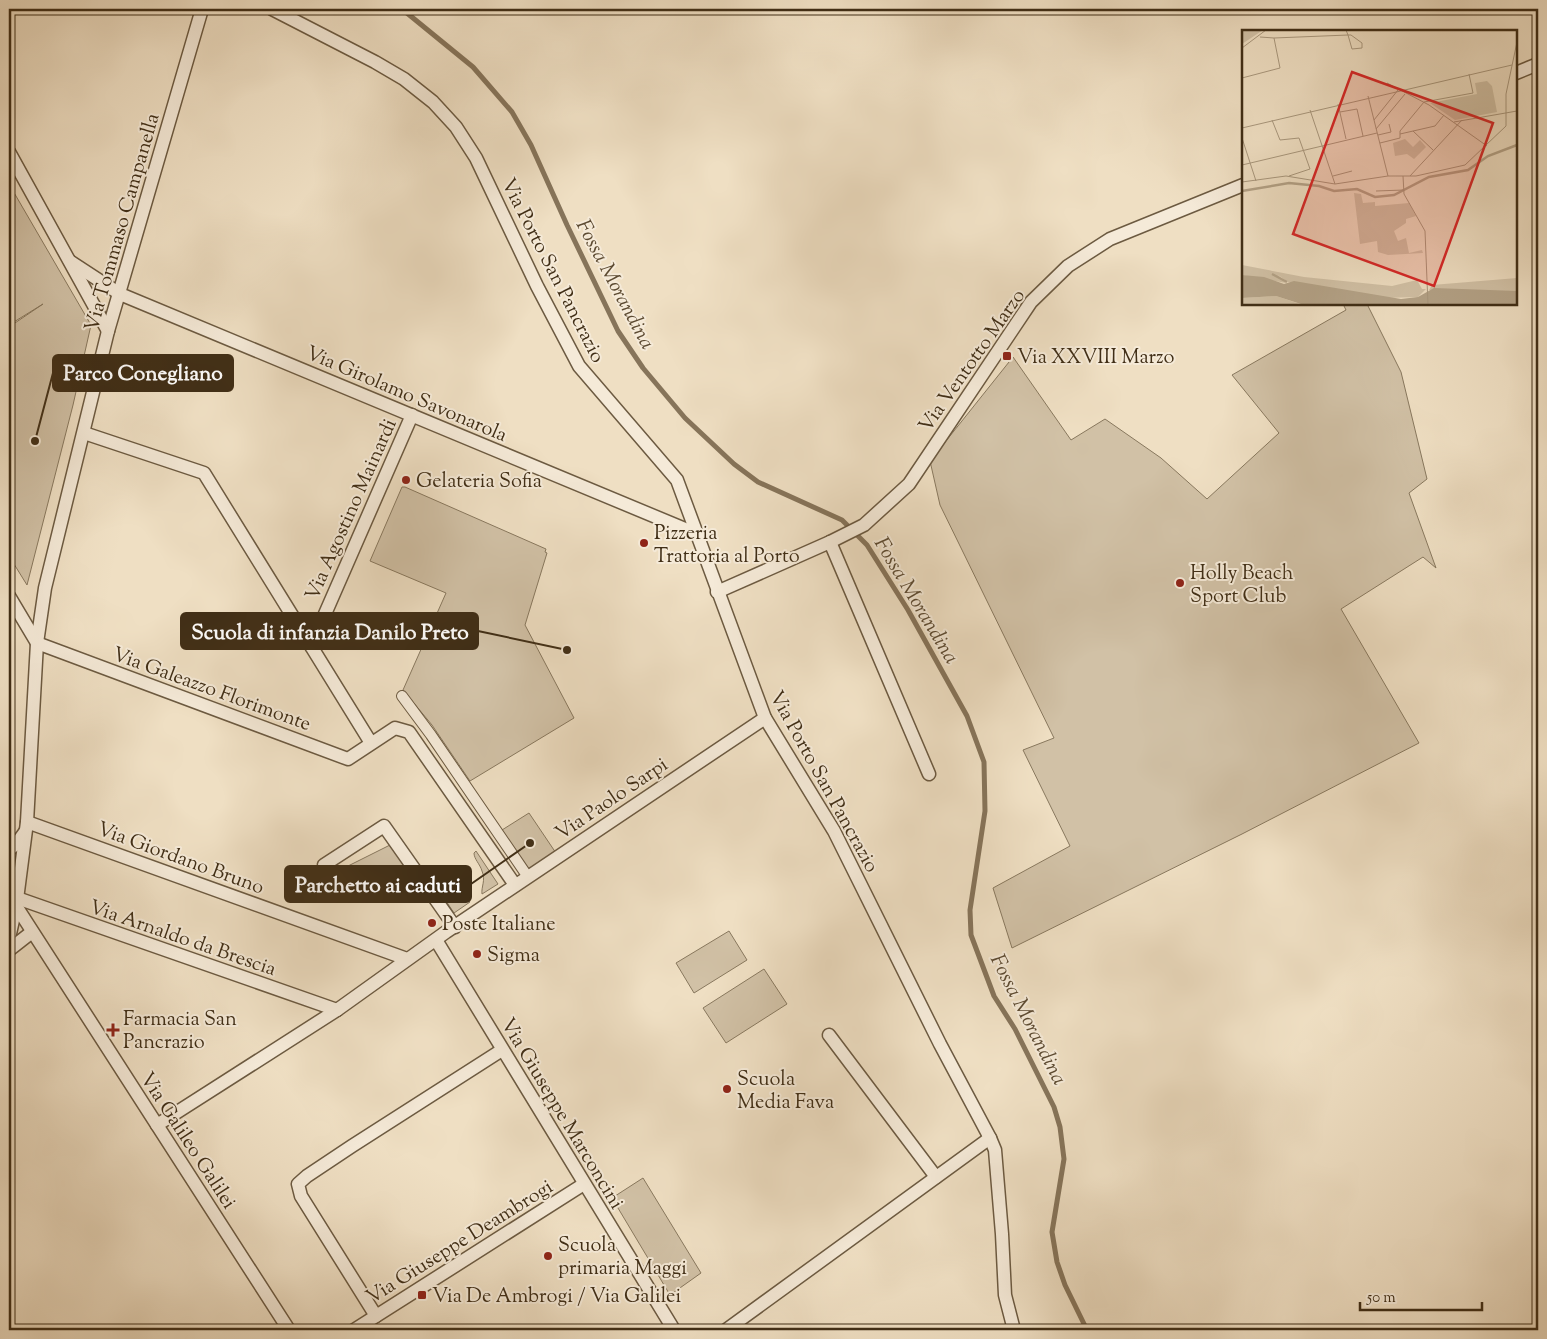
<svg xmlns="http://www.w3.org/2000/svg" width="1547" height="1339" font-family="'Sorts Mill Goudy',serif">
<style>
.green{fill:#d1c1a6;stroke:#88785e}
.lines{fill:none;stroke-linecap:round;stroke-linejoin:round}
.stream{stroke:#86745a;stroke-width:5}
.pedestrian-casing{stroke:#6c5a41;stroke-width:12}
.minor-casing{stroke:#6c5a41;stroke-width:15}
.pedestrian{stroke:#f5ead8;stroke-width:10}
.minor{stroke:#f5ead8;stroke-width:12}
.poi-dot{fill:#8f2418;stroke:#f5ead8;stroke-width:2}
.labels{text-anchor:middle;stroke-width:4;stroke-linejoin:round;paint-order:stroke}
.street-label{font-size:20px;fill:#402e16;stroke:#f5ead8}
.poi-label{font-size:20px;fill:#402e16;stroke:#f5ead8;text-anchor:start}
.water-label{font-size:21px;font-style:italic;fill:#5d4b32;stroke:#f5ead8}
.inset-river{fill:none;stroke:#b4a388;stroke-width:2.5}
.inset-road{fill:none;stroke:#a9987e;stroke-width:1}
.view{fill:#d62828;fill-opacity:0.15;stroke:#d62828;stroke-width:2.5}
.inset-edge{fill:none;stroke:#402e16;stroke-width:2.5}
.leader{fill:none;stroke:#402e16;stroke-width:2}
.callout-dot{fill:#402e16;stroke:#f5ead8;stroke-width:2}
.callout{fill:#402e16;stroke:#402e16;stroke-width:2}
.callout-label{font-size:21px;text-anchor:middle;font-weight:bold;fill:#fff}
</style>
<rect width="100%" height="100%" fill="#efdfc3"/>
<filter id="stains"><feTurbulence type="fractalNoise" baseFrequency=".004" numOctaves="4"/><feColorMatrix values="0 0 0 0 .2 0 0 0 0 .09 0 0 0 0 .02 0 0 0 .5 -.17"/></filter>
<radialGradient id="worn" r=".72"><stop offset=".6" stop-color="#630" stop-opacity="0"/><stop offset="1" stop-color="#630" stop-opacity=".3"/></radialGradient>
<!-- green -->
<g class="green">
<path d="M9 184 91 325 73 405 27 585 9 556V327L43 304 9 325Z"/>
<path d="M1343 304H1367L1401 372 1427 479 1409 493 1436 568 1423 557 1341 609 1419 743 1242 834 1012 948 993 888 1070 846 1023 750 1054 738 940 505 930 461 1013 357 1071 440 1105 419 1161 458 1207 499 1279 433 1232 375 1346 310Z"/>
<path d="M402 487H405L546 549 545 552 547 553 525 625 574 718 470 781 432 725 403 690 446 593 370 561Z"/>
<path d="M529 813 558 856 531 874 502 830Z"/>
<path d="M394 843 420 879 378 898 349 890V887L339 883 342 869Z"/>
<path d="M476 851 498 884 482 894C481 887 486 880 482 871 480 864 474 859 474 853Z"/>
<path d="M435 878 438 880C443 888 450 897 459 900 464 901 466 900 470 902L454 913 432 880Z"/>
<path d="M729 931 747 960 694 993 676 963Z"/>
<path d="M764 969 787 1004 726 1043 703 1008Z"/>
<path d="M643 1178 701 1273 670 1295 612 1198Z"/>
</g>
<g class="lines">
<!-- stream -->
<path class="stream" d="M402 9 473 67 512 112 531 145 567 225 618 331 643 368 685 418 734 464 758 482 842 520 867 545 908 610 967 716 984 762 985 811 970 910 971 935 994 996 1015 1029 1054 1107 1060 1127 1064 1159 1052 1232 1057 1262 1065 1285 1087 1330"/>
<defs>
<path id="pedestrian" d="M402 696 431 735 528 877"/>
<g id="minor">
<path d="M272 9 375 62 404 79 433 102 456 127 476 158 537 286 579 366 677 480 765 718 834 831 940 1044 990 1138 995 1150 1002 1234 1005 1295 1014 1330"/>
<path d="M1516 73 1538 64"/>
<path d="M9 152 108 331"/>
<path d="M71 262 120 294 697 534"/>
<path d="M84 433 204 473 371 743"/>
<path d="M830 542 929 774"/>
<path d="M717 592 830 542 864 525 909 484 1031 302 1068 266 1110 239 1243 185"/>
<path d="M9 596 37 643 348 759 395 728 409 732 515 885"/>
<path d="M311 646 412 415"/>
<path d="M27 822 407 959"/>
<path d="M9 850 17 843 25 832"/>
<path d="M324 865 384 826 455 927"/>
<path d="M9 895 289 1330"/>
<path d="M17 898 337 1010"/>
<path d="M9 938 16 907 27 822 37 643 45 588 108 331 202 9"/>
<path d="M436 940 674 1330"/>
<path d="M9 950 32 932"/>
<path d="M829 1035 936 1177"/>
<path d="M157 1125 337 1010 446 932 765 718"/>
<path d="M376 1316 301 1196 298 1184 307 1176 352 1146 502 1050"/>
<path d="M354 1330 584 1184"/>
<path d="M726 1330 990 1138"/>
</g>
</defs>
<!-- pedestrian casing -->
<use href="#pedestrian" class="pedestrian-casing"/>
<!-- minor casing -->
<use href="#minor" class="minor-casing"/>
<!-- pedestrian -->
<use href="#pedestrian" class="pedestrian"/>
<!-- minor -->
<use href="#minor" class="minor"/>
</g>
<!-- markers -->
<g class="poi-dot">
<rect x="1002" y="351" width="10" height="10" rx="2.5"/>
<circle cx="406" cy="480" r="5"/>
<circle cx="644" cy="543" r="5"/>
<circle cx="1180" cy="583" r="5"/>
<circle cx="432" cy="923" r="5"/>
<circle cx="477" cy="954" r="5"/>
<path d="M110.5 1022.5h5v5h5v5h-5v5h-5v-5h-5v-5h5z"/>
<circle cx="727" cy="1089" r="5"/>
<circle cx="548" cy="1256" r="5"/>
<rect x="417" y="1290" width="10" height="10" rx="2.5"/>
</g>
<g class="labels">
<!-- street labels -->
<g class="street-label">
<text transform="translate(121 222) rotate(-74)" y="7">Via Tommaso Campanella</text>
<text transform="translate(554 270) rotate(63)" y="7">Via Porto San Pancrazio</text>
<text transform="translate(971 360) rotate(-55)" y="7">Via Ventotto Marzo</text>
<text transform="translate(407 393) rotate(23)" y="7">Via Girolamo Savonarola</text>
<text transform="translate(350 509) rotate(-66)" y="7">Via Agostino Mainardi</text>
<text transform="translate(212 688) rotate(20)" y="7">Via Galeazzo Florimonte</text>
<text transform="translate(825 781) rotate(61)" y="7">Via Porto San Pancrazio</text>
<text transform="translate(611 798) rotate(-34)" y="7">Via Paolo Sarpi</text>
<text transform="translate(181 857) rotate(20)" y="7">Via Giordano Bruno</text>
<text transform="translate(183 937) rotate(19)" y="7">Via Arnaldo da Brescia</text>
<text transform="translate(563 1113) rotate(59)" y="7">Via Giuseppe Marconcini</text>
<text transform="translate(189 1140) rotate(57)" y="7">Via Galileo Galilei</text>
<text transform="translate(459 1241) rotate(-32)" y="7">Via Giuseppe Deambrogi</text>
</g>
<!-- poi labels -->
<g class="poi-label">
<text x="1017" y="363">Via XXVIII Marzo</text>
<text x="416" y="487">Gelateria Sofia</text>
<text x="654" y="539">Pizzeria<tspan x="654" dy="23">Trattoria al Porto</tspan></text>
<text x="1190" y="579">Holly Beach<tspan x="1190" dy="23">Sport Club</tspan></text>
<text x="442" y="930">Poste Italiane</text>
<text x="487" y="961">Sigma</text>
<text x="123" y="1025">Farmacia San<tspan x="123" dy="23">Pancrazio</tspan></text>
<text x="737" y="1085">Scuola<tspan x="737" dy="23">Media Fava</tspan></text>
<text x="558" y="1251">Scuola<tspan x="558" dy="23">primaria Maggi</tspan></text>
<text x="432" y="1302">Via De Ambrogi / Via Galilei</text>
</g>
<!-- water labels -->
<g class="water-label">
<text transform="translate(616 284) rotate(62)" y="7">Fossa Morandina</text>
<text transform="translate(917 600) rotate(59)" y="7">Fossa Morandina</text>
<text transform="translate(1029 1019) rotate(63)" y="7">Fossa Morandina</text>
</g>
</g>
<!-- overview -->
<g transform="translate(1242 30)">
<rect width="275" height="275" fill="#efdfc3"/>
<path d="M0 0H21L0 14ZM245 51 250 56 255 82 213 90 188 73 235 64 233 53ZM163 109 171 117 178 110 184 117 172 129 165 124 153 126 151 113ZM112 163 119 164 121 173 133 172V176L167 173 174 186 164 189V193L152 201 156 211 164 208 167 223 180 220 181 223 146 225 136 222 135 211 118 214ZM0 235 62 247 150 256 175 250 180 259H184L176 267 142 268 46 252 36 245 44 253 0 245ZM275 248V264L187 260 190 255ZM34 266 61 275H0V268Z" fill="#d1c1a6"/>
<path d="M0 245 22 247 42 254 52 251 159 269 176 267 192 258 275 261V275H62L34 266 0 268Z" fill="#b4a388"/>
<path class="inset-river" d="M0 161 47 153 77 156 92 161 115 159 133 167 152 165 187 147 226 140 246 126 275 115M30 244 45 252"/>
<path class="inset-road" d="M18 7 32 8 106 5H109L120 13V18L110 19 106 5 104 0M0 18 24 0M0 48 38 38 32 8M145 53 187 75 245 116M126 66 146 146M96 74 104 109M68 80 93 154M98 82 115 79 121 106M30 90 38 110 57 108 68 139 47 146M132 90 156 60M212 92 275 81M0 98 270 35M134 99 163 64M171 101 191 120M158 104 193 96 202 85M136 105 149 102 147 94M0 108 14 151M138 113 158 108V101L182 72 231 63 227 44M0 135 135 103M91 146 110 141M161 146 162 164 183 201 186 275M168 146 220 90M0 152 44 146 93 154 146 146H174L223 135 264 96V64L275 12M134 161 162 160"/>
<path class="view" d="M110 42 251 93 192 256 51 204Z"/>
<rect width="275" height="275" class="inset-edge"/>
</g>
<!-- callouts -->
<path class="leader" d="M35 441L53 373M567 650L478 631M530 843L471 884"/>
<g class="callout-dot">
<circle cx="35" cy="441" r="5"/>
<circle cx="567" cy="650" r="5"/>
<circle cx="530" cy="843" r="5"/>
</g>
<g class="callout">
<rect x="53" y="355" width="180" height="36" rx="5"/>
<rect x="181" y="613" width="297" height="36" rx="5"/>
<rect x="285" y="866" width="186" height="36" rx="5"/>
</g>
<g class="callout-label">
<text x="143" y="380">Parco Conegliano</text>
<text x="330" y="639">Scuola di infanzia Danilo Preto</text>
<text x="378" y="892">Parchetto ai caduti</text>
</g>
<!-- margin -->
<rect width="1547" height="1339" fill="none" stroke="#efdfc3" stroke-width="30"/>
<rect x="10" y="10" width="1527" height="1319" fill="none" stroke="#402e16" stroke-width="2.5"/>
<rect x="15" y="15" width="1517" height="1309" fill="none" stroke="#402e16"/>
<!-- scale -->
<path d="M1360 1302v8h122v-8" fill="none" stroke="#402e16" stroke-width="2.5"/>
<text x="1367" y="1302" font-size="15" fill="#402e16" stroke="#f5ead8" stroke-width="4" paint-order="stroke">50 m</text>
<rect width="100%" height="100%" filter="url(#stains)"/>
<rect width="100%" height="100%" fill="url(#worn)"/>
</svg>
